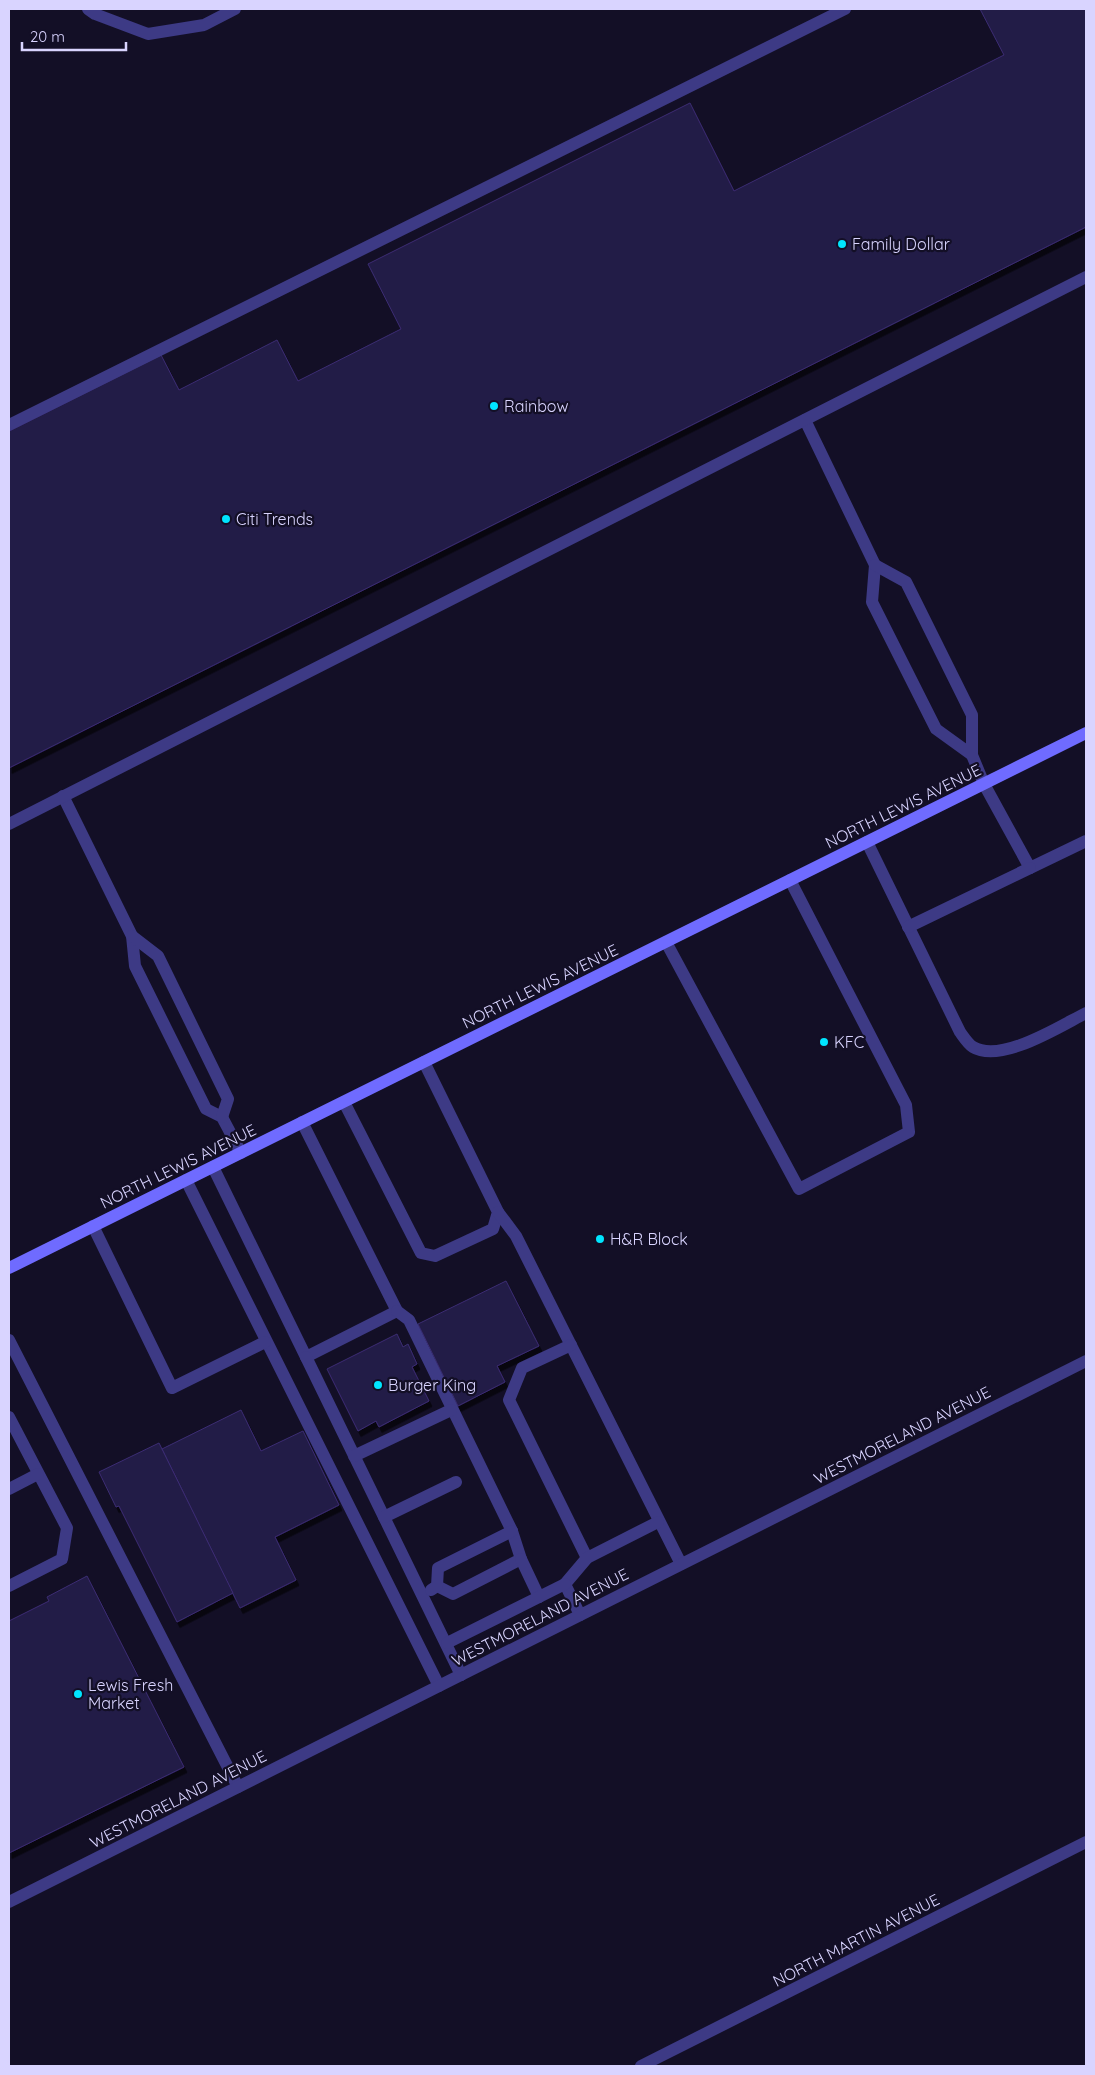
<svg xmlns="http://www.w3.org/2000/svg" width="1095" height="2075" font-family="Quicksand,sans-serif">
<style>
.building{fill:#241b47;stroke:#3b2d73;filter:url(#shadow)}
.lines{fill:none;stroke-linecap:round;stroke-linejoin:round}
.service{stroke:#3d3a85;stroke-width:12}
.minor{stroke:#3d3a85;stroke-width:12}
.secondary{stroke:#6f6bff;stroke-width:12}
.poi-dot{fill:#00e5ff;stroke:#130f26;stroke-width:2}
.labels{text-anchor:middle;stroke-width:4.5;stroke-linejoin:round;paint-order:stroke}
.poi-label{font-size:16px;fill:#d9d4ff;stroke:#130f26;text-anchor:start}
.street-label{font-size:16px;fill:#d9d4ff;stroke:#130f26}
</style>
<defs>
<filter id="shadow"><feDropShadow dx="3" dy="5.5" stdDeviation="0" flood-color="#0009"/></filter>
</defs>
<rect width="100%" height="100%" fill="#130f26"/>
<!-- building -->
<g class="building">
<path d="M980 9H1086V227L9 768V431L161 355 179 390 277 340 298 381 401 329 368 264 690 103 734 191 1004 55Z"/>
<path d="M506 1281 539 1346 497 1366 505 1382 458 1406 418 1324Z"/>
<path d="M397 1334 403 1347 408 1344 417 1364 412 1367 429 1401 379 1427 376 1421 358 1431 327 1369Z"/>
<path d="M241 1410 261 1451 303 1431 339 1505 275 1537 296 1580 240 1608 162 1449Z"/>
<path d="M159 1443 233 1593 177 1622 119 1506 116 1507 99 1472Z"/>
<path d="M87 1576 184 1767 9 1853V1621L49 1601 47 1597Z"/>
</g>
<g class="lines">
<!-- service -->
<g class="service">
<path d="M805 420 875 565 872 602 936 729 972 755"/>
<path d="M9 425 845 9"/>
<path d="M875 565 906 582 972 715V755L984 784 1030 868 1086 841"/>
<path d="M63 796 132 936 135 966 206 1109 222 1117 241 1153"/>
<path d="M9 824 1086 277"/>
<path d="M867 842 960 1032C963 1036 968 1044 973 1047 1001 1064 1060 1026 1086 1013"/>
<path d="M908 927 1030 868"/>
<path d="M132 936 158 956 228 1099 222 1117"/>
<path d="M666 942 799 1189 909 1132 906 1105 790 880"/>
<path d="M344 1102 421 1253 435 1256 493 1229 498 1212 424 1062"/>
<path d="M213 1167 306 1357 397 1311 302 1122"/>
<path d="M186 1180 439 1686"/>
<path d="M498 1212 516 1236 681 1564"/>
<path d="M93 1226 172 1388 265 1342"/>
<path d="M397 1311 409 1320 512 1531 521 1559 453 1594 437 1586"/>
<path d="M9 1340 238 1787"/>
<path d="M571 1345 522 1368 509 1400 587 1558"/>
<path d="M306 1357 461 1675"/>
<path d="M9 1417 67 1528 62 1559 9 1586"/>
<path d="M354 1456 451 1410"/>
<path d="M9 1489 38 1474"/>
<path d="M384 1517 456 1482"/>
<path d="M521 1559 539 1597"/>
<path d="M431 1590 437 1586 438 1568 512 1531"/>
<path d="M580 1615 565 1584 587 1558 658 1522"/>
<path d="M447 1643 565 1584"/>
</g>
<!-- minor -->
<g class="minor">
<path d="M88 9 95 14 148 34 204 25 235 9"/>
<path d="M9 1902 1086 1361"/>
<path d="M641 2066 1086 1842"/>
</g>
<!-- secondary -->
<path class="secondary" d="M9 1268 1086 733"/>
</g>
<!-- markers -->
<g class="poi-dot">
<circle cx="842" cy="244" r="5"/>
<circle cx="494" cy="406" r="5"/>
<circle cx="226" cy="519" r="5"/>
<circle cx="824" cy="1042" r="5"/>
<circle cx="600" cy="1239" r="5"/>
<circle cx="378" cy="1385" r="5"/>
<circle cx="78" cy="1694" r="5"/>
</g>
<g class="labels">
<!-- poi labels -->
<g class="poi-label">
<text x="852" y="250">Family Dollar</text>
<text x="504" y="412">Rainbow</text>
<text x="236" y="525">Citi Trends</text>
<text x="834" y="1048">KFC</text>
<text x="610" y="1245">H&amp;R Block</text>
<text x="388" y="1391">Burger King</text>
<text x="88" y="1691">Lewis Fresh<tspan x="88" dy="18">Market</tspan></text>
</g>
<!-- street labels -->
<g class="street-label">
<text transform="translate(903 806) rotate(-26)" y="6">NORTH LEWIS AVENUE</text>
<text transform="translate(540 986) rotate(-26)" y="6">NORTH LEWIS AVENUE</text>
<text transform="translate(178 1166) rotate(-26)" y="6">NORTH LEWIS AVENUE</text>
<text transform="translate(902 1435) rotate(-27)" y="6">WESTMORELAND AVENUE</text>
<text transform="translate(540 1617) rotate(-27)" y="6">WESTMORELAND AVENUE</text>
<text transform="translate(178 1799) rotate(-27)" y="6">WESTMORELAND AVENUE</text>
<text transform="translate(856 1940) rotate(-27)" y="6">NORTH MARTIN AVENUE</text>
</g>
</g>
<!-- border -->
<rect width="1095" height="2075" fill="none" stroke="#d9d4ff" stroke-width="20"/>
<!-- scale -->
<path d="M22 42v8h104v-8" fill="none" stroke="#d9d4ff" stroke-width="2.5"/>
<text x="30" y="42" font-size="15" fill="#d9d4ff" stroke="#130f26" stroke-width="4" paint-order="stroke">20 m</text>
</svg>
